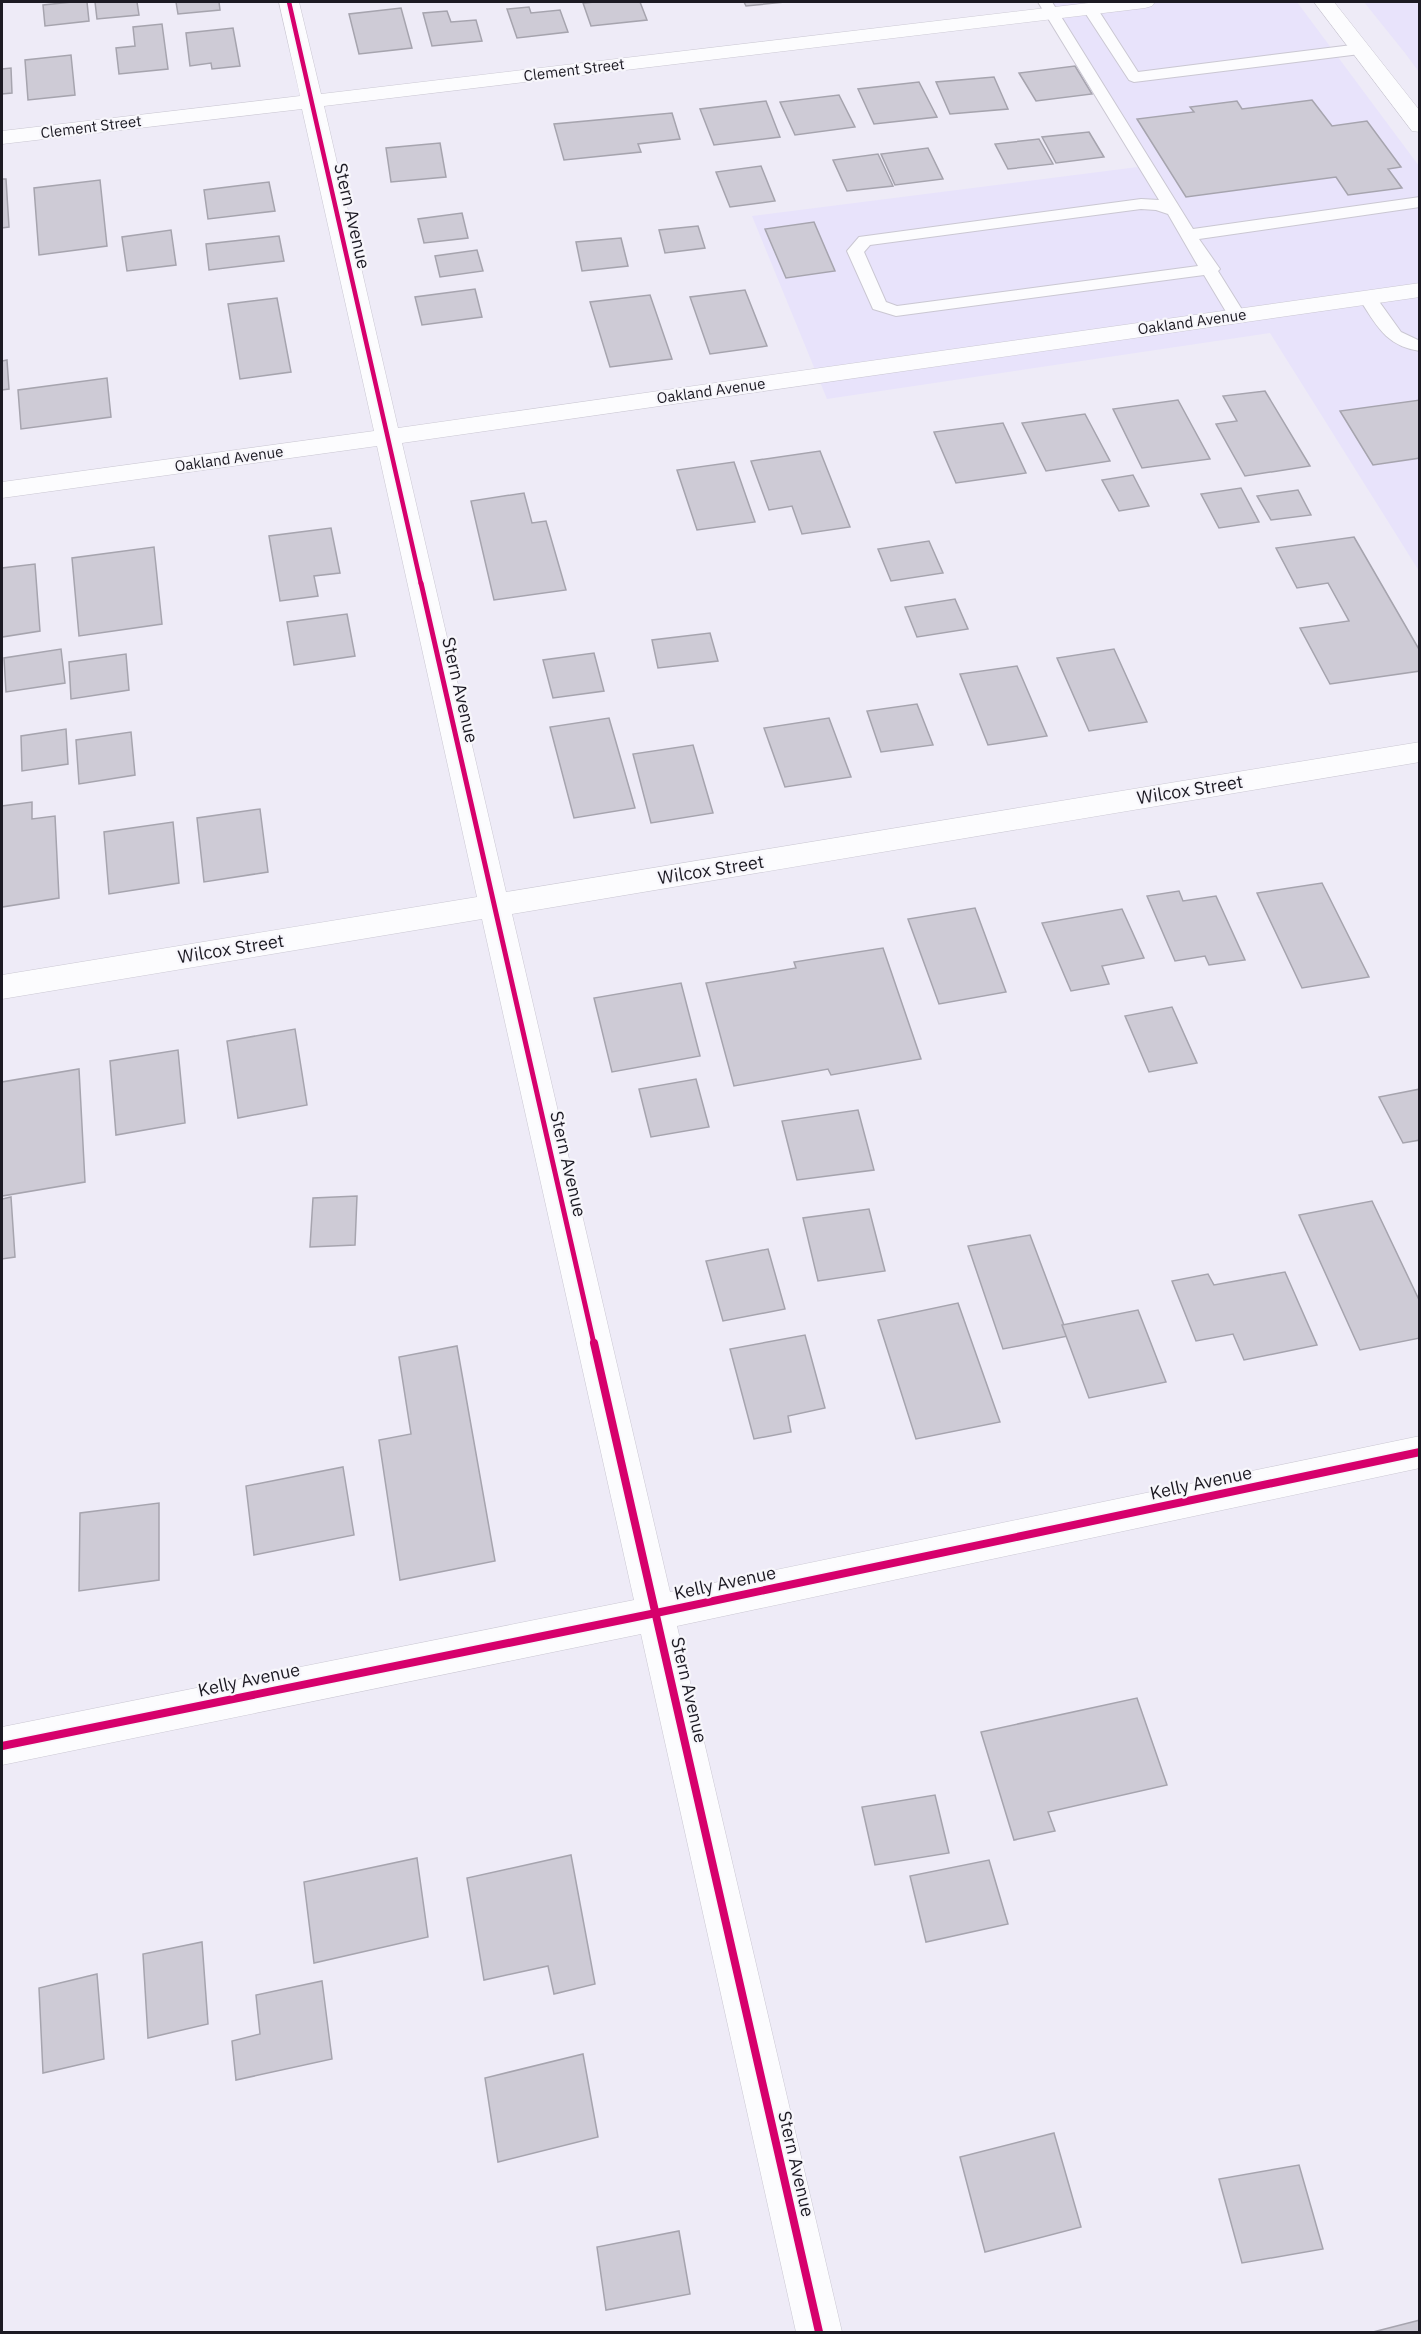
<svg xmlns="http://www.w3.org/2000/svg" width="1421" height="2334" font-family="'IBM Plex Sans',sans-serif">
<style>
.built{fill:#e8e3fb}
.building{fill:#cecbd6;stroke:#a6a4ae;stroke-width:1.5}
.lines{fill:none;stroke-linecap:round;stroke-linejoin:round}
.service-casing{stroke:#cac7d2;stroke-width:2}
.minor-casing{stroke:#cac7d2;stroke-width:1}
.secondary-casing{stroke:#cac7d2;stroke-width:1}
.service{fill:#fcfcfe;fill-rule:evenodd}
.minor{fill:#fcfcfe;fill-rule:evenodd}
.secondary{fill:#fcfcfe;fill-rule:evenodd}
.cycleway-far2-casing{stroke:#f7f6fb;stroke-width:8}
.cycleway-far1-casing{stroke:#f7f6fb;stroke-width:9}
.cycleway-casing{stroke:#f7f6fb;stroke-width:11}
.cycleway-far2{stroke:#d6006c;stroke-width:4.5}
.cycleway-far1{stroke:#d6006c;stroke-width:5}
.cycleway{stroke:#d6006c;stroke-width:8}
.labels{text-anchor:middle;stroke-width:4.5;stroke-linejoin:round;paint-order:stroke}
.far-street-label{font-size:15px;fill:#1c1a23;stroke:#f7f6fb}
.street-label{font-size:18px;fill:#1c1a23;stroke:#f7f6fb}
</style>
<rect width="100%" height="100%" fill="#eeebf7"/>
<!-- built -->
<g class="built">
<path d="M1043 2H1297L1419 166V571L1270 333 827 399 752 216 1138 167Z"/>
<path d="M1364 2H1419V72L1405 53Z"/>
</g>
<!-- building -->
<g class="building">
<path d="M72 2H87L89 21 45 26 43 5Z"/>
<path d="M95 2H137L139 15 97 19Z"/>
<path d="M176 2H219L220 10 178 14Z"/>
<path d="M595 2H640L647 20 591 26 583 3Z"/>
<path d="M744 2H785L746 6Z"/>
<path d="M529 7 531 13 560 10 568 32 517 38 507 9Z"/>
<path d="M401 8 412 48 359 54 349 14Z"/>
<path d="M447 11 451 22 476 20 482 41 432 46 423 13Z"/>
<path d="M162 24 168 69 119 74 116 48 135 46 133 27Z"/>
<path d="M233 28 240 66 212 69 211 63 190 66 186 33Z"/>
<path d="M71 55 75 95 28 100 25 60Z"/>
<path d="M1075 66 1092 94 1036 101 1019 73Z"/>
<path d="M11 68 12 93 2 94V69Z"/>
<path d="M994 77 1008 109 950 114 936 82Z"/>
<path d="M919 82 937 117 874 124 858 89Z"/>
<path d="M839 95 855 127 795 135 780 102Z"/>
<path d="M1312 100 1332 126 1367 121 1401 167 1388 169 1402 188 1348 195 1336 177 1186 197 1137 119 1194 112 1190 107 1237 101 1242 109Z"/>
<path d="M766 101 780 137 714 145 700 109Z"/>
<path d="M672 113 680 139 638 144 641 152 564 160 554 124Z"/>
<path d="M1089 132 1104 157 1056 163 1042 137Z"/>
<path d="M1039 139 1053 164 1008 169 995 144Z"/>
<path d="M440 143 446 177 391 182 386 148Z"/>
<path d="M928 148 943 179 895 185 881 154Z"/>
<path d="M878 154 893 186 847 191 833 160Z"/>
<path d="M761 166 775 201 730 207 716 172Z"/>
<path d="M2 179H6L9 227 2 228Z"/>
<path d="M100 180 107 246 39 255 34 188Z"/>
<path d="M269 182 275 211 208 219 204 190Z"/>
<path d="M462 213 468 238 424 243 418 219Z"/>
<path d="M814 222 835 271 786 278 765 229Z"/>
<path d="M698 226 705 248 665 253 659 230Z"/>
<path d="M171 230 176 265 127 271 122 237Z"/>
<path d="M279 236 284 261 209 270 206 244Z"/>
<path d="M621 238 628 266 582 271 576 242Z"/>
<path d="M477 250 483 271 440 277 435 256Z"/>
<path d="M475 289 482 317 422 325 415 297Z"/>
<path d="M745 290 767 346 710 354 690 297Z"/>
<path d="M650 295 672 359 610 367 590 302Z"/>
<path d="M277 298 291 372 240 379 228 304Z"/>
<path d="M7 360 9 389 2 390V361Z"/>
<path d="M107 378 111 417 21 429 18 390Z"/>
<path d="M1265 391 1310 466 1245 476 1216 424 1237 421 1223 396Z"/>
<path d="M1178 400 1210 459 1142 468 1113 409Z"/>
<path d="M1420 400V458L1373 465 1340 411Z"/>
<path d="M1085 414 1110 461 1046 471 1022 423Z"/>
<path d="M1003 423 1026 473 956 483 934 432Z"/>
<path d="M820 451 850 527 802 534 792 506 769 510 751 461Z"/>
<path d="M734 462 755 522 697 530 677 470Z"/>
<path d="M1133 475 1149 506 1119 511 1102 480Z"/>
<path d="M1241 488 1259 522 1219 528 1201 494Z"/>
<path d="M1298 490 1311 515 1271 520 1257 496Z"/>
<path d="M524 493 532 523 546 521 566 590 494 600 471 501Z"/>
<path d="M331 528 340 573 314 576 318 596 280 601 269 536Z"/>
<path d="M1354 537 1420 651V671L1330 684 1300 628 1349 621 1328 583 1297 588 1276 548Z"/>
<path d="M929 541 943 573 891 581 878 549Z"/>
<path d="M154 547 162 624 79 636 72 558Z"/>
<path d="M35 564 40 631 2 637V568Z"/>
<path d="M955 599 968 629 917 637 905 607Z"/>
<path d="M347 614 355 656 294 665 287 622Z"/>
<path d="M710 633 718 661 658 668 652 640Z"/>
<path d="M61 649 65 683 6 692 4 658Z"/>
<path d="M1114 649 1147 722 1089 731 1057 658Z"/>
<path d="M594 653 604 691 553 698 543 660Z"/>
<path d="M126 654 129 690 71 699 69 662Z"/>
<path d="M1017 666 1047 736 988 745 960 674Z"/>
<path d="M917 704 933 745 881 752 867 711Z"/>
<path d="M609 718 635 808 574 818 550 727Z"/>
<path d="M829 718 851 777 785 787 764 728Z"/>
<path d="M66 729 68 764 22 771 21 736Z"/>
<path d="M131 732 135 775 79 784 76 740Z"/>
<path d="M693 745 713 813 651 823 633 754Z"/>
<path d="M32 802V819L55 816 59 898 2 907V806Z"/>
<path d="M260 809 268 872 204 882 197 818Z"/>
<path d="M173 822 179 883 109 894 104 832Z"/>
<path d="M1322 883 1369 977 1302 988 1257 893Z"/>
<path d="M1179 891 1183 901 1216 896 1245 960 1209 965 1205 956 1175 961 1147 896Z"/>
<path d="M975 908 1006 992 939 1004 908 919Z"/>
<path d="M1122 909 1144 958 1102 966 1109 984 1071 991 1042 923Z"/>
<path d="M883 948 921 1059 831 1075 828 1069 734 1086 706 983 796 968 794 962Z"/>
<path d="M681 983 700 1056 612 1072 594 998Z"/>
<path d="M1172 1007 1197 1063 1149 1072 1125 1016Z"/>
<path d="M295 1029 307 1105 238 1118 227 1041Z"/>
<path d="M178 1050 185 1123 116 1135 110 1061Z"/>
<path d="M79 1069 85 1182 2 1196V1082Z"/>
<path d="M696 1079 709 1127 651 1137 639 1089Z"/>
<path d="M1420 1089V1140L1403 1143 1379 1097Z"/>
<path d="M858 1110 874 1170 797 1180 782 1121Z"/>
<path d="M357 1196 355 1245 310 1247 313 1198Z"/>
<path d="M11 1197 15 1257 2 1259V1199Z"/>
<path d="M1372 1201 1420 1302V1338L1360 1350 1299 1215Z"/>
<path d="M869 1209 885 1271 818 1281 803 1218Z"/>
<path d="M1030 1235 1068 1336 1003 1349 968 1246Z"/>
<path d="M768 1249 785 1309 723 1321 706 1261Z"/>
<path d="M1285 1272 1317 1345 1244 1360 1233 1334 1196 1341 1172 1281 1208 1274 1214 1285Z"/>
<path d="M958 1303 1000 1422 916 1439 878 1320Z"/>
<path d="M1138 1310 1166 1382 1089 1398 1062 1325Z"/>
<path d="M805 1335 825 1408 788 1416 791 1432 754 1439 730 1349Z"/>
<path d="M457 1346 495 1561 400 1580 379 1440 411 1434 399 1357Z"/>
<path d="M343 1467 354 1535 254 1555 246 1486Z"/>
<path d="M159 1503V1580L79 1591 80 1513Z"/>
<path d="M1137 1698 1167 1785 1048 1812 1055 1831 1014 1840 981 1732Z"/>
<path d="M935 1795 949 1853 875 1865 862 1807Z"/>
<path d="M571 1855 595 1984 554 1994 548 1966 484 1980 467 1878Z"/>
<path d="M417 1858 428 1937 314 1963 304 1882Z"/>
<path d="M989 1860 1008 1924 926 1942 910 1876Z"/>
<path d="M202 1942 208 2024 148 2038 143 1954Z"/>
<path d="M97 1974 104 2059 43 2073 39 1988Z"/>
<path d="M322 1981 332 2059 236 2080 232 2041 260 2034 256 1995Z"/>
<path d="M583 2054 598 2137 498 2162 485 2078Z"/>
<path d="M1054 2133 1081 2227 985 2252 960 2157Z"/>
<path d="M1299 2165 1323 2249 1242 2263 1219 2179Z"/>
<path d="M679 2231 690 2294 606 2310 597 2247Z"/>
<path d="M1420 2320V2332H1373Z"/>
</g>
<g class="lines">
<defs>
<g id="service">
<path d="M1038 2H1052L1193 229 1420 197V207L1199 239 1220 269 1218 271 1246 316 1243 320H1231L1204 275 896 316 873 309 847 251 859 237 1141 199 1159 200ZM1141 209 1156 210 1168 214 1198 266 897 306 886 302 864 252 870 245Z"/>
<path d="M1090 3 1095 5 1138 72 1360 44 1368 49 1360 54 1134 82 1129 80 1082 8Z"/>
<path d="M1367 292 1373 293 1401 332 1420 341V351C1385 346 1376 324 1358 297L1361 293Z"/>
</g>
<path id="minor" d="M279 2H299L321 94 1097 2H1155L1152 6 1145 8 324 106 398 428 1420 283V297L402 443 506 892 1420 742V762L512 914 670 1592 1420 1436V1468L677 1626 842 2332H796L641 1634 2 1765V1727L634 1600 482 919 2 999V975L477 897 377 446 2 498V482L374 431 302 109 2 144V131L300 96Z"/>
<path id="secondary" d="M1314 2H1334L1420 111V132L1412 131Z"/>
</defs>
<!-- service casing -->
<use href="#service" class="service-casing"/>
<!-- minor casing -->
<use href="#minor" class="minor-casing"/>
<!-- secondary casing -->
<use href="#secondary" class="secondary-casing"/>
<!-- service -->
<use href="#service" class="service"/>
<!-- minor -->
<use href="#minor" class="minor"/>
<!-- secondary -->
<use href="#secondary" class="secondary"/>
<defs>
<path id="cycleway-far2" d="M289 2 421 584"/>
<path id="cycleway-far1" d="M421 583 594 1344"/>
<g id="cycleway">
<path d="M594 1343 819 2332"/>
<path d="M2 1746 656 1613 1420 1452"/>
</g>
</defs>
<!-- cycleway-far2 casing -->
<use href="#cycleway-far2" class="cycleway-far2-casing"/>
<!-- cycleway-far1 casing -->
<use href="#cycleway-far1" class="cycleway-far1-casing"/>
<!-- cycleway casing -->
<use href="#cycleway" class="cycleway-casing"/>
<!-- cycleway-far2 -->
<use href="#cycleway-far2" class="cycleway-far2"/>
<!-- cycleway-far1 -->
<use href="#cycleway-far1" class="cycleway-far1"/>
<!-- cycleway -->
<use href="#cycleway" class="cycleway"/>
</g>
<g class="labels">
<!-- far-street labels -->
<g class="far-street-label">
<text transform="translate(574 70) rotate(-7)" y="5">Clement Street</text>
<text transform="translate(91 127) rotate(-7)" y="5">Clement Street</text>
<text transform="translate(1192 322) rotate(-8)" y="5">Oakland Avenue</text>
<text transform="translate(711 391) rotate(-8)" y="5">Oakland Avenue</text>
<text transform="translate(229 459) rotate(-8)" y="5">Oakland Avenue</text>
</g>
<!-- street labels -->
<g class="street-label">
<text transform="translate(352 216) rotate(77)" y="6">Stern Avenue</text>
<text transform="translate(460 690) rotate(77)" y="6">Stern Avenue</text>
<text transform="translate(1190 790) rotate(-9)" y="6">Wilcox Street</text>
<text transform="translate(711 870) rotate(-9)" y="6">Wilcox Street</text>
<text transform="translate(231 949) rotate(-9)" y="6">Wilcox Street</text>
<text transform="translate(568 1164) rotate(77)" y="6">Stern Avenue</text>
<text transform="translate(1201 1483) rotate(-12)" y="6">Kelly Avenue</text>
<text transform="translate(725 1583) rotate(-12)" y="6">Kelly Avenue</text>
<text transform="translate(249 1680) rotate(-12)" y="6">Kelly Avenue</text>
<text transform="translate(689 1690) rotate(77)" y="6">Stern Avenue</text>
<text transform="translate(796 2164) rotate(77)" y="6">Stern Avenue</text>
</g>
</g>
<!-- border -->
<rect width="1421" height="2334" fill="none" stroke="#1c1a23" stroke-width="6"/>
</svg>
